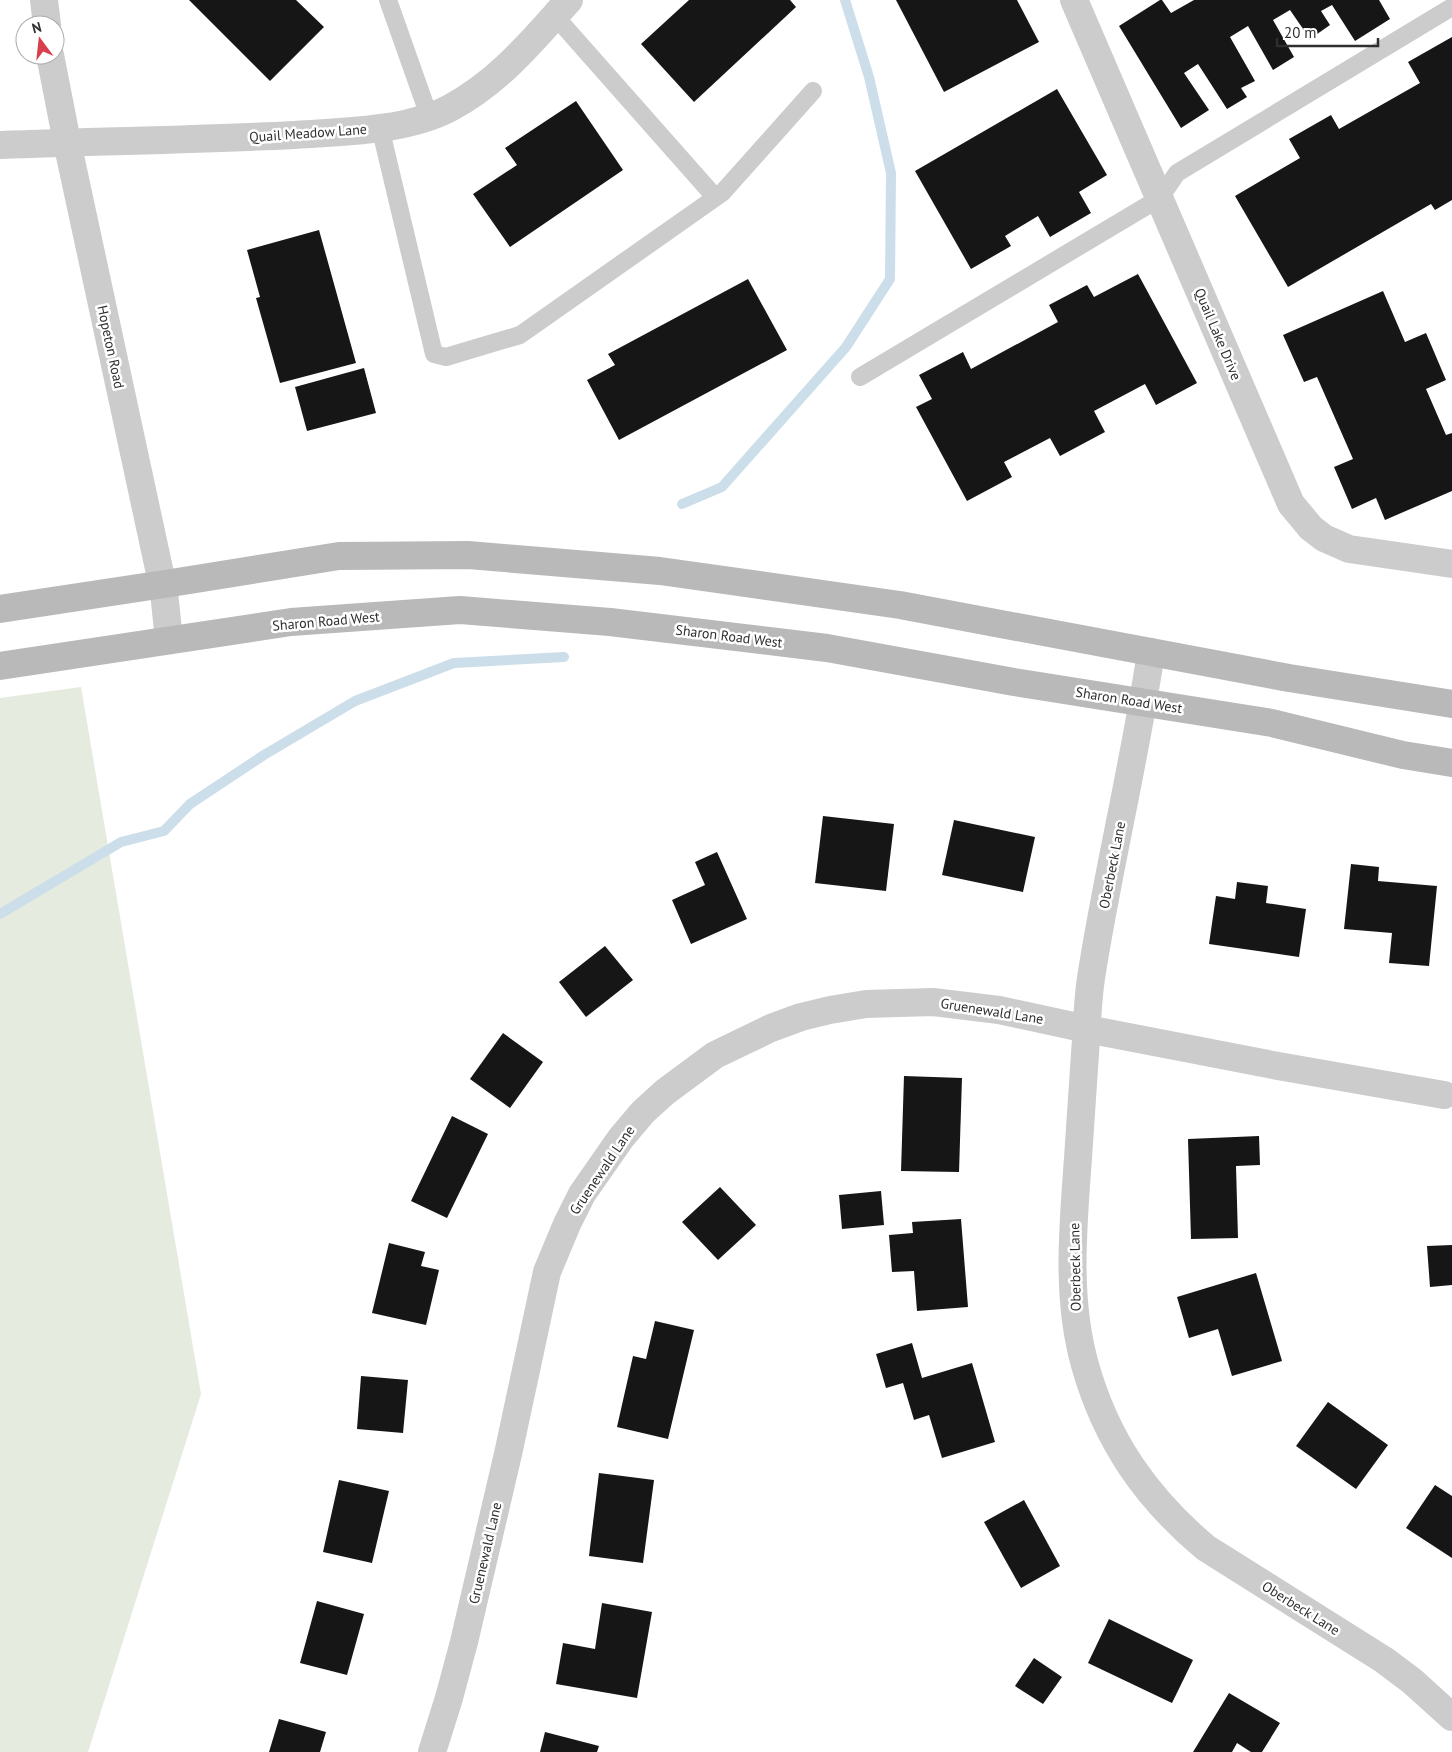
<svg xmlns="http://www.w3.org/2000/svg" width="1452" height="1752" font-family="'PT Sans',sans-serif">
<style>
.green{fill:#e5ebde}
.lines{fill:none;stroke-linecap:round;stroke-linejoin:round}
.stream{stroke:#ccdee9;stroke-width:10}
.building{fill:#161616}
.service{stroke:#ccc;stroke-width:18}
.minor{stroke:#ccc;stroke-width:28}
.secondary{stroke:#b9b9b9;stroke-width:28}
.labels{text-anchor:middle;stroke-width:5;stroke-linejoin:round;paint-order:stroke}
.street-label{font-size:14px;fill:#2f2f2f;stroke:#fff}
</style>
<rect width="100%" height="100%" fill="#fff"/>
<!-- green -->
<path class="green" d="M81 687 201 1394 88 1752H0V698Z"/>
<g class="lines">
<!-- stream -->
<g class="stream">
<path d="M682 504 722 487 846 347 890 279 891 173 869 77 845 0"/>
<path d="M0 914 121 842 164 831 190 804 264 755 355 701 454 663 564 657"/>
</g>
</g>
<!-- building -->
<g class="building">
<path d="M189 0H296L324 27 270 81Z"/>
<path d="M689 0H790L796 7 694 102 641 44Z"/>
<path d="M896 0H1017L1039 42 944 92Z"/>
<path d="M1160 0H1162L1171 13 1194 0H1379L1390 19 1355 41 1332 5 1321 11 1330 25 1310 39 1290 10 1273 20 1294 57 1273 70 1248 26 1230 37 1255 81 1241 88 1247 97 1227 109 1198 64 1184 73 1209 110 1181 128 1119 26Z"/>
<path d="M1452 37V200L1435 210 1431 204 1288 287 1235 196 1300 158 1289 139 1331 115 1339 129 1420 83 1408 62Z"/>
<path d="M1057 89 1107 175 1079 192 1091 213 1050 237 1038 216 1005 236 1011 246 971 269 915 171Z"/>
<path d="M576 101 623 170 510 247 473 194 517 165 505 148Z"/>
<path d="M319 230 356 363 280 383 256 298 260 297 247 250Z"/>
<path d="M1138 274 1197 383 1156 405 1145 384 1094 411 1105 432 1060 456 1050 438 1004 462 1012 477 967 501 916 407 932 399 919 375 963 352 971 369 1058 322 1049 305 1087 285 1094 297Z"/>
<path d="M748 279 787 350 619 440 587 380 615 365 608 354Z"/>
<path d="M1383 291 1405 342 1426 333 1446 380 1426 389 1446 435 1452 433V491L1385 520 1376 498 1352 509 1334 467 1353 459 1317 377 1304 382 1283 335Z"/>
<path d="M364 368 376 413 307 431 295 387Z"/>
<path d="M823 816 894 824 886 891 815 883Z"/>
<path d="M954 820 1035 837 1023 892 942 875Z"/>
<path d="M717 852 747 919 691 944 672 900 705 885 695 862Z"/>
<path d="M1351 864 1379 867 1378 881 1437 886 1429 966 1389 963 1392 933 1344 929Z"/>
<path d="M1237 882 1268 886 1266 903 1306 909 1299 957 1209 944 1216 896 1235 899Z"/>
<path d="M605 946 633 980 586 1017 559 982Z"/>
<path d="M503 1033 543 1062 510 1108 470 1079Z"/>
<path d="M904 1076 962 1078 959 1172 901 1171Z"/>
<path d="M452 1116 488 1134 447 1218 411 1201Z"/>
<path d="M1259 1136 1260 1165 1236 1166 1238 1238 1191 1239 1188 1139Z"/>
<path d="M720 1187 756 1225 718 1260 682 1222Z"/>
<path d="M881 1191 884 1225 842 1229 839 1195Z"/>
<path d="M961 1219 968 1307 917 1311 914 1271 892 1272 889 1235 913 1233 912 1222Z"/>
<path d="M389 1243 425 1252 421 1266 439 1270 426 1325 372 1313Z"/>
<path d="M1452 1245V1285L1430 1287 1427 1246Z"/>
<path d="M1256 1273 1282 1361 1232 1376 1218 1329 1189 1338 1177 1297Z"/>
<path d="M655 1321 694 1330 668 1439 617 1427 633 1356 646 1359Z"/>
<path d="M912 1343 922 1378 972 1363 995 1442 942 1458 929 1415 914 1420 903 1383 886 1388 876 1354Z"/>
<path d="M361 1376 408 1380 403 1433 357 1429Z"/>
<path d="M1328 1402 1388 1445 1356 1489 1296 1446Z"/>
<path d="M599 1473 654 1480 643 1563 589 1556Z"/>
<path d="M339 1480 389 1491 372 1563 323 1552Z"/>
<path d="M1435 1485 1452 1496V1558L1406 1528Z"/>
<path d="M1024 1500 1060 1566 1021 1588 984 1522Z"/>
<path d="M317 1601 364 1614 347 1675 300 1663Z"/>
<path d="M602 1603 652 1612 637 1698 556 1684 563 1643 595 1649Z"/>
<path d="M1109 1619 1193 1660 1172 1703 1088 1663Z"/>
<path d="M1034 1658 1062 1677 1043 1704 1015 1686Z"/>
<path d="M1229 1693 1280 1723 1262 1752H1251L1237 1743 1232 1752H1193Z"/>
<path d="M279 1719 326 1732 320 1752H269Z"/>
<path d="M545 1732 599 1746 597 1752H540Z"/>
</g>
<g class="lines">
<!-- service -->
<g class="service">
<path d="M388 0 429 116"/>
<path d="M555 16 715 197"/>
<path d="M380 127 434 354 446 357 520 335 722 193 813 91"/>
<path d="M860 377 1160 198 1177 173 1452 7"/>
</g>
<!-- minor -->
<g class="minor">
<path d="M44 0 47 25"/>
<path d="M1074 0 1291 504 1311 528 1324 538 1349 549 1452 564"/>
<path d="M50 55 67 142 164 592 169 640"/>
<path d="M0 145C98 141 196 140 294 135 342 132 407 131 450 108 500 81 532 41 569 0"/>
<path d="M1151 652C1135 761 1108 869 1091 978 1088 998 1087 1019 1086 1040 1083 1079 1081 1118 1078 1158 1073 1227 1066 1298 1085 1365 1106 1440 1146 1498 1206 1548L1384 1660 1412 1681 1452 1717"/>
<path d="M432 1752 449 1698 464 1642 508 1454 547 1272 567 1224 582 1194 621 1138 643 1112 665 1092 715 1055 771 1028 801 1017 830 1010 866 1004 933 1002 999 1010 1087 1029 1278 1066 1444 1095"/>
</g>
<!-- secondary -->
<g class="secondary">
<path d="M0 609 171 583 339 556 468 555 660 571 900 605 1289 678 1452 704"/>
<path d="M0 666 291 622 460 610 610 622 827 648 1014 682 1272 723 1403 755 1452 763"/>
</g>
</g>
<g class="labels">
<!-- street labels -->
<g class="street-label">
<text transform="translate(308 133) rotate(-4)" y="5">Quail Meadow Lane</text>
<text transform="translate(1218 334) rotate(67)" y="5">Quail Lake Drive</text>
<text transform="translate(111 347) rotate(78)" y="5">Hopeton Road</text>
<text transform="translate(326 621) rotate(-5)" y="5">Sharon Road West</text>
<text transform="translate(729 636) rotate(7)" y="5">Sharon Road West</text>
<text transform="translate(1129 700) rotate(9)" y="5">Sharon Road West</text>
<text transform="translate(1112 865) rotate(-79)" y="5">Oberbeck Lane</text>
<text transform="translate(992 1011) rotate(9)" y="5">Gruenewald Lane</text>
<text transform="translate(602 1170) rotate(-56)" y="5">Gruenewald Lane</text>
<text transform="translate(1075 1267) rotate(-91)" y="5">Oberbeck Lane</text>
<text transform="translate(485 1553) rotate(-77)" y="5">Gruenewald Lane</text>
<text transform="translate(1301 1608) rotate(32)" y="5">Oberbeck Lane</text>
</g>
</g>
<!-- north arrow -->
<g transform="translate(40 40) rotate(345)"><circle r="24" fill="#ffffff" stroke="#acacac"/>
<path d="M0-4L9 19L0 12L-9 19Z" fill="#d83f4d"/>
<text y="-8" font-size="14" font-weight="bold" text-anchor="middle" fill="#2f2f2f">N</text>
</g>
<!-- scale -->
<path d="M1277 38v8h101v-8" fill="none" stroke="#2f2f2f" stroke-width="2.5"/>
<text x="1284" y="38" font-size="15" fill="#2f2f2f" stroke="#ffffff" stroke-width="4" paint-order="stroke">20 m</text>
</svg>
